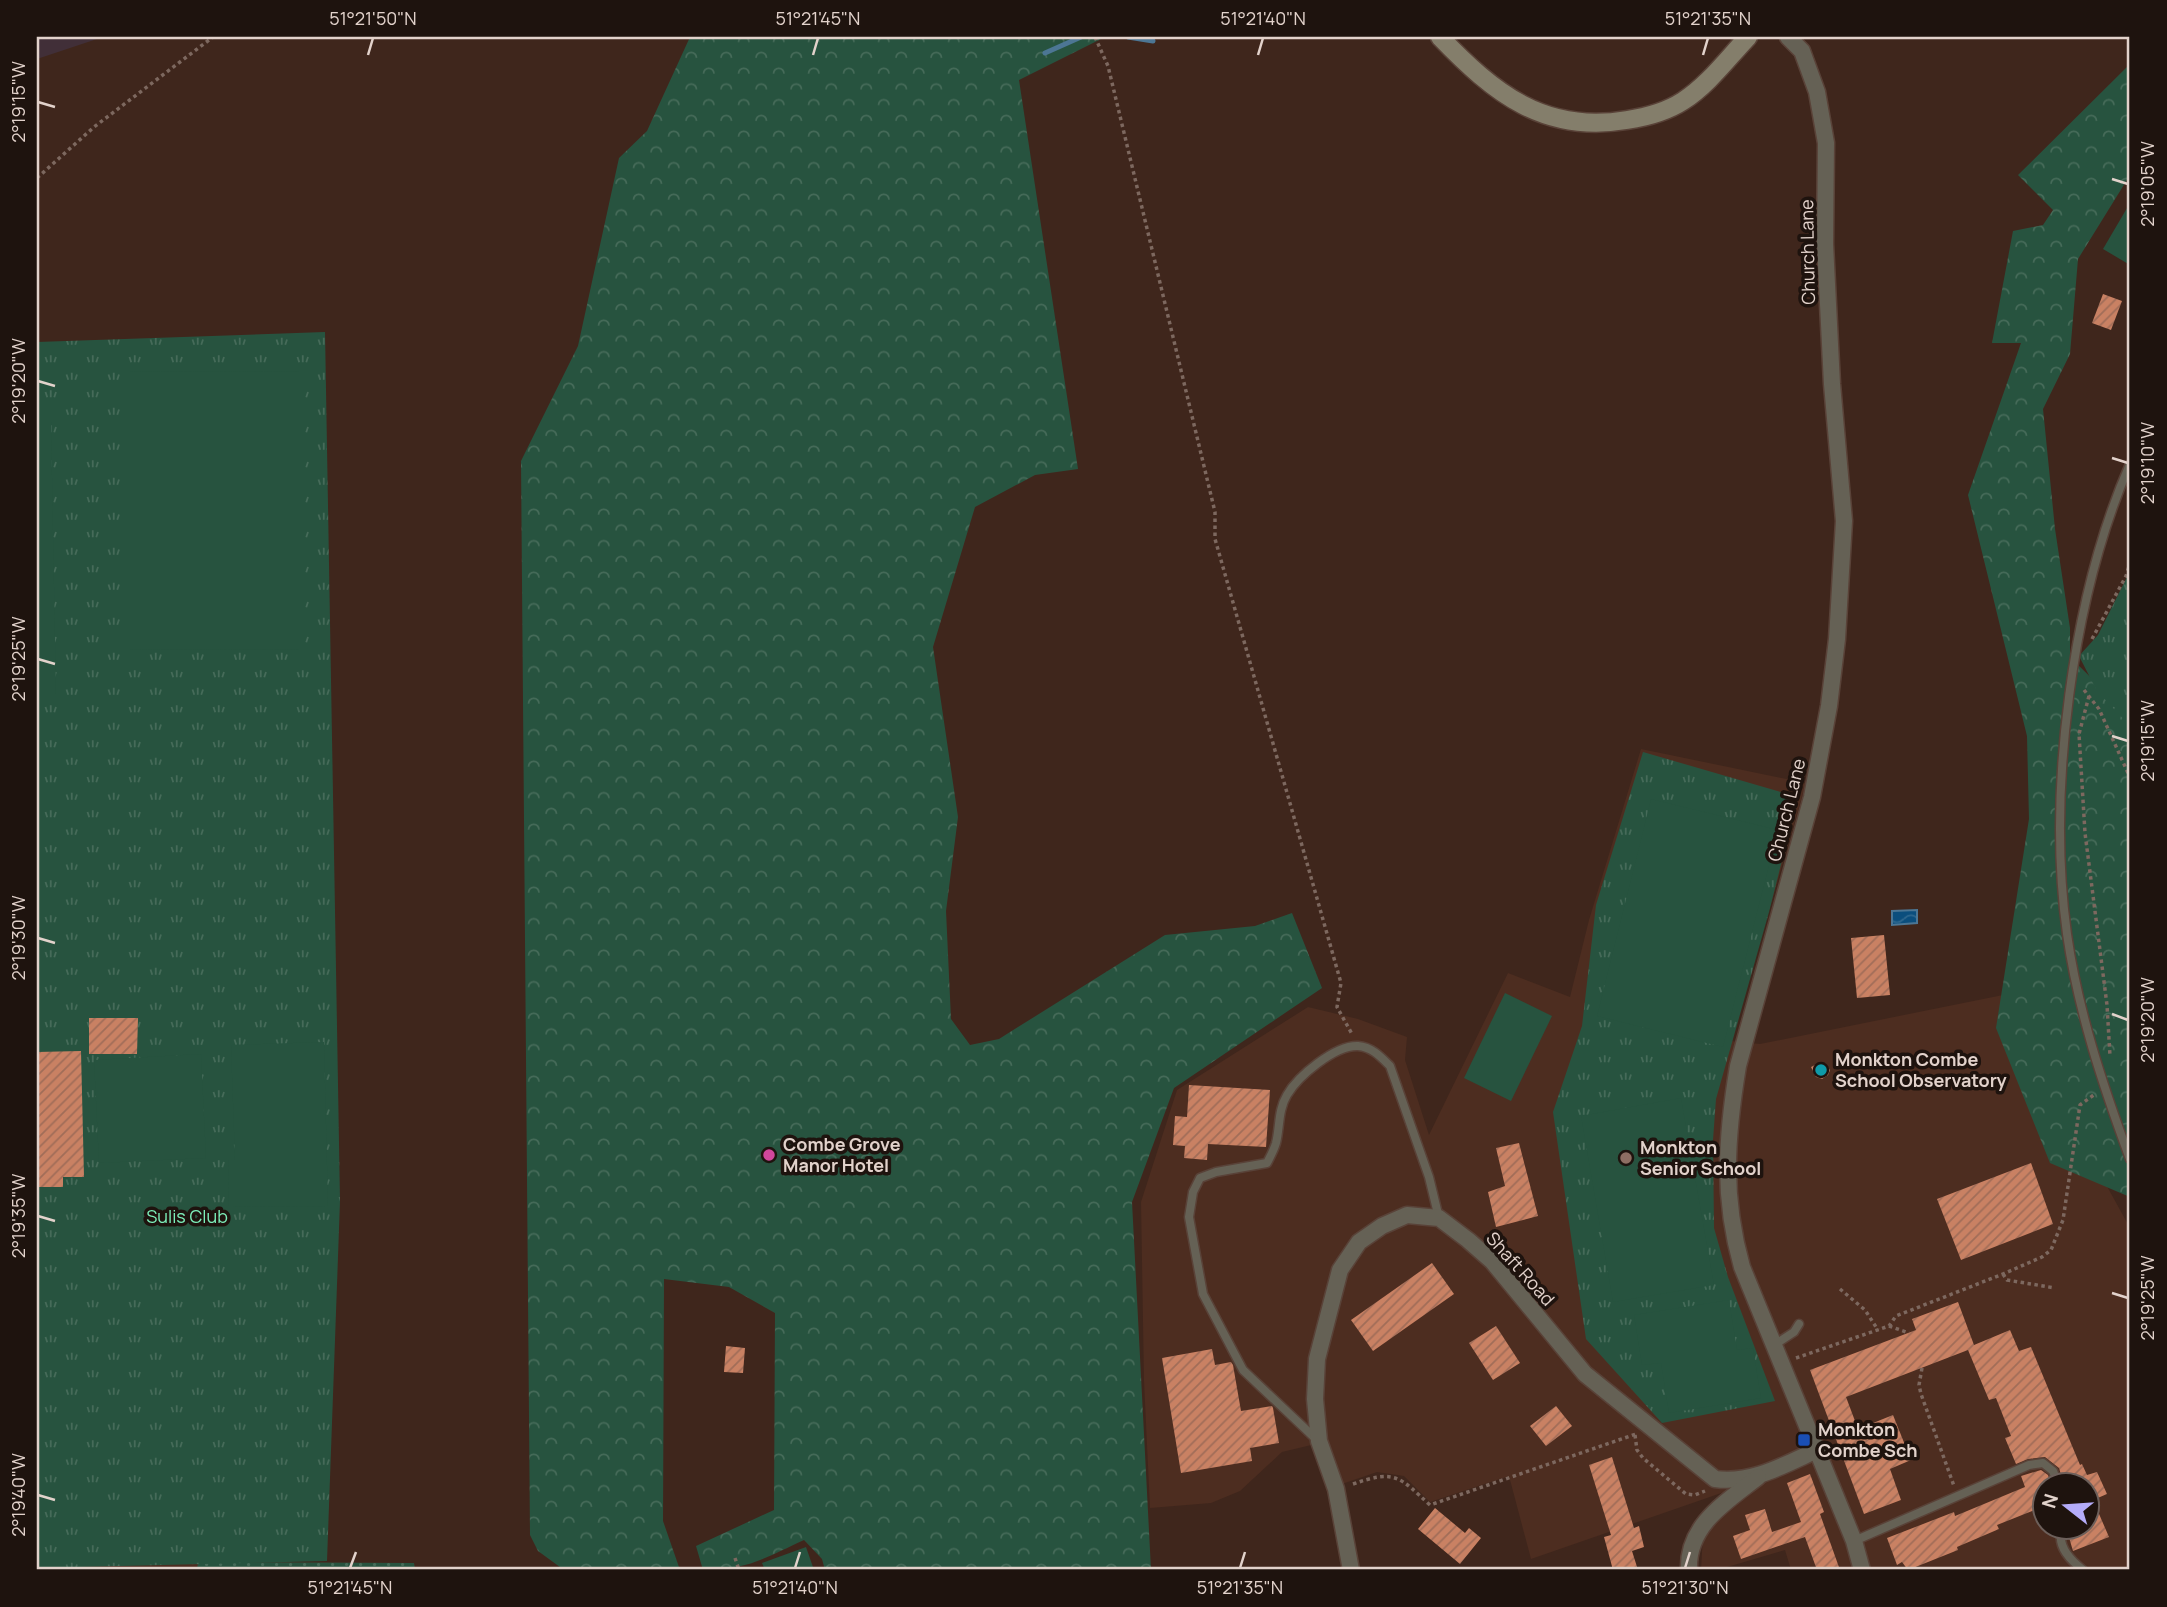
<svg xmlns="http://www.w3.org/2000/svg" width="2167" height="1607" font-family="Manrope,sans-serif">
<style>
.commercial{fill:#412f38}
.built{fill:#4d2d20;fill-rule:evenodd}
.grass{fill:url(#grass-dots)}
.forest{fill:url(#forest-crowns)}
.park{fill:url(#park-tufts)}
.pitch{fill:#27533f}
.water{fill:url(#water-waves);stroke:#4c7694;stroke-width:2}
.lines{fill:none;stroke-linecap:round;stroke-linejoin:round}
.stream{stroke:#4c7694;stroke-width:5}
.building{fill:url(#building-hatch)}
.lane-casing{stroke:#594238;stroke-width:11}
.street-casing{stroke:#594238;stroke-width:19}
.secondary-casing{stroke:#594238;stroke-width:21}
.path{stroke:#7d685f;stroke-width:3.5;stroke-dasharray:3.5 3.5;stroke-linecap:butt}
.lane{stroke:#656155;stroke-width:8}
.street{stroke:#656155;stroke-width:16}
.secondary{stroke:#847e6b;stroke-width:18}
.ticks{fill:none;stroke:#e2d2cb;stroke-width:2.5}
.culture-dot{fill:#0f9aa8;stroke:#1e130e;stroke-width:2.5}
.hotel-dot{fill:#d1479c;stroke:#1e130e;stroke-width:2.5}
.education-dot{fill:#8d6e63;stroke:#1e130e;stroke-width:2.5}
.transit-dot{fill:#1a4fb4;stroke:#1e130e;stroke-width:2.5}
.labels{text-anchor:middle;stroke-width:7;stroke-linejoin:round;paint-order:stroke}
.street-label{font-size:18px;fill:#e2d2cb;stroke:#1e130e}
.poi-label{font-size:18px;font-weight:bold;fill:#e2d2cb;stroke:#1e130e;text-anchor:start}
.park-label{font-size:18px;fill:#7defba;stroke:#1e130e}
.neatline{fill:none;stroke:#e2d2cb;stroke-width:2.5}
.ticks-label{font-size:18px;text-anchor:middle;fill:#e2d2cb}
</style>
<defs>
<pattern id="grass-dots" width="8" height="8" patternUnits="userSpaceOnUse" patternTransform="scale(1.75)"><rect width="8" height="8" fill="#27533f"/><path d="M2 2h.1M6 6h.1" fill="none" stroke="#466b59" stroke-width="1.8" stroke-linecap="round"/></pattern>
<pattern id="forest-crowns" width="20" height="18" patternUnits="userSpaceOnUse" patternTransform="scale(1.75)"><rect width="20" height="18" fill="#27533f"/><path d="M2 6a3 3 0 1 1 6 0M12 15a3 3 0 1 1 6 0" fill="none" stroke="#466b59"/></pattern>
<pattern id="park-tufts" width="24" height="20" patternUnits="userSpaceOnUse" patternTransform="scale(1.75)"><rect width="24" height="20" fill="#27533f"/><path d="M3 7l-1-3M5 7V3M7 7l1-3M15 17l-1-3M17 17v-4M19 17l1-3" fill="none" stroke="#466b59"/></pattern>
<pattern id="water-waves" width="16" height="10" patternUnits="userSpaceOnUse" patternTransform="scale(1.75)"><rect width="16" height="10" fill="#0b4e7d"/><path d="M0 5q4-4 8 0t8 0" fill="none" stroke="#2e678e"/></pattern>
<pattern id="building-hatch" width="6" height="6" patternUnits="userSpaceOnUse" patternTransform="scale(1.75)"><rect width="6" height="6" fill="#c98163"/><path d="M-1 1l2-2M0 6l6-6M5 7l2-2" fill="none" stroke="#a16d58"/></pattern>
</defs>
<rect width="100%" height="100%" fill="#3f261c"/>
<!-- commercial -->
<path class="commercial" d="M37 37H103L37 59Z"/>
<!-- built -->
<g class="built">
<path d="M1641 749 1806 783 1731 1041 1760 1044 2048 986 2103 1179 2130 1228V1570H1791L1785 1550 1717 1570H1701L1703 1534 1711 1524 1739 1502 1730 1490 1531 1559 1509 1476 1430 1502 1404 1476 1377 1472 1342 1484 1324 1442 1282 1452 1240 1491 1211 1503 1150 1508 1144 1381 1141 1202 1177 1090 1308 1007 1358 1019 1407 1037 1405 1060 1429 1135 1508 973 1570 997 1589 920ZM2044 1484H2086V1526H2044Z"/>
<path d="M198 1562 414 1563 415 1570H37V1567Z"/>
</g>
<!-- grass -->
<path class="grass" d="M198 1562 414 1563 415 1570H197Z"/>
<!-- forest -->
<g class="forest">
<path d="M690 37H1105L1019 80 1078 469 1035 475 975 507 933 647 958 817 946 911 951 1019 970 1045 999 1039 1165 935 1255 926 1292 913 1322 988 1174 1088 1132 1202 1151 1570H825L822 1559 804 1540C765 1558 747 1570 703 1570L696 1546 774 1510 775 1313 729 1287 664 1279 663 1521 680 1570H564L538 1551 530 1535 521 461 578 346 619 158 647 131Z"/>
<path d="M2130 64V175L2078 259 2070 354 2043 409 2055 529 2070 628V657L2130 716V1197L2050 1163 1996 1028 2029 819 2027 736 1968 495 2021 343H1992L2013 231 2043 225 2053 210 2018 175Z"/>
</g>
<!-- park -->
<g class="park">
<path d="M325 332 340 1201 327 1561 37 1568V342Z"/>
<path d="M2130 571V726L2097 691 2079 656 2098 635Z"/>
<path d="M1643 752 1798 797 1769 912 1716 1099 1713 1140 1714 1228 1728 1277 1775 1401 1662 1423 1586 1339 1553 1112 1582 1026 1596 905Z"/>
</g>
<!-- pitch -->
<g class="pitch">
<path d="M2130 203V265L2103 249Z"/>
<path d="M305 371V649L125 650V372Z"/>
<path d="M37 421H51L56 695H37Z"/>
<path d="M1651 799 1778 830 1723 1047 1597 1016Z"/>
<path d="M1505 993 1552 1016 1511 1101 1464 1078Z"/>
<path d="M324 1042 328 1206 229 1207 228 1160H235L231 1045Z"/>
<path d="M201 1054 206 1158 99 1163 94 1060Z"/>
<path d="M1681 1098 1714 1285 1613 1302 1581 1116Z"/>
<path d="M1729 1300 1737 1350 1753 1348 1761 1398 1669 1413 1661 1363 1642 1365 1634 1315Z"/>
<path d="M806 1547 814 1570H765L762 1563Z"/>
</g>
<!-- water -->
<path class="water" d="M1917 910V923L1892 925V911Z"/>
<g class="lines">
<!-- stream -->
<g class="stream">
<path d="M1128 37 1153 41"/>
<path d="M1045 53 1081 37"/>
</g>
</g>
<!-- building -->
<g class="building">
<path d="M2103 294 2122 301 2111 330 2092 323Z"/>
<path d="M1884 935 1890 995 1857 998 1851 938Z"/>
<path d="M89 1018H138L137 1054H89Z"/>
<path d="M81 1051 84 1177H63V1187H37V1052Z"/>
<path d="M1821 1062 1826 1064 1830 1070 1828 1075 1822 1079 1816 1077 1811 1067Z"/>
<path d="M1189 1085 1270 1090 1266 1147 1208 1144 1207 1160 1184 1158 1185 1146 1173 1145 1175 1116 1187 1117Z"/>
<path d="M1519 1143 1538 1216 1496 1227 1488 1192 1505 1186 1496 1148Z"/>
<path d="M2031 1163 2053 1224 1961 1260 1937 1199Z"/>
<path d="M1432 1263 1454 1294 1373 1351 1351 1320Z"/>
<path d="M1958 1302 1974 1345 2010 1330 2019 1351 2031 1347 2080 1465 2082 1464 2087 1475 2097 1472 2107 1494 2093 1500 2109 1537 2073 1551 2068 1534 2087 1527V1485H2064L2059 1468 2045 1457 2028 1459 2016 1464 2005 1438 2011 1436 1996 1398 1989 1400 1968 1350 1846 1397 1858 1429 1893 1415 1911 1460 1890 1469 1901 1500 1864 1514 1810 1370 1916 1330 1912 1319Z"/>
<path d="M1496 1326 1520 1363 1493 1380 1469 1343Z"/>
<path d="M726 1346 745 1348 743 1373 724 1372Z"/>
<path d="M1212 1349 1215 1365 1231 1362 1233 1365 1241 1411 1272 1406 1273 1408 1279 1443 1250 1448 1252 1461 1181 1473 1162 1358Z"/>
<path d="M1556 1406 1572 1426 1546 1446 1530 1426Z"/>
<path d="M1612 1457 1634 1528 1639 1526 1644 1547 1632 1551 1638 1570H1613L1604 1537 1611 1535 1589 1465Z"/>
<path d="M2041 1470 2048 1475 2051 1485H2045V1506L1997 1525 1999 1529 1957 1547 1958 1550 1908 1570 1902 1562 1897 1565 1887 1538 1954 1512 1955 1516 2025 1487 2021 1476Z"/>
<path d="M1810 1474 1824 1512 1820 1514 1840 1570H1817L1805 1537 1741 1559 1733 1536 1750 1530 1745 1515 1765 1509 1772 1532 1801 1522 1787 1483Z"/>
<path d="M1435 1508 1465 1533 1469 1528 1481 1538 1460 1564 1418 1529Z"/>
</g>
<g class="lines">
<defs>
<g id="lane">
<path d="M2130 464C2072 596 2047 791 2067 934 2078 1011 2103 1086 2130 1159"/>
<path d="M1774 1345 1794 1332 1799 1324"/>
<path d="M1316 1439 1243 1370 1203 1294 1189 1217 1193 1192 1200 1178 1216 1172 1267 1163C1270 1157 1274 1150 1276 1143 1280 1127 1278 1110 1287 1095 1298 1076 1335 1045 1358 1046 1372 1047 1381 1057 1390 1066L1429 1177 1439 1218"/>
<path d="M2064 1526C2054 1544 2070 1560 2083 1570"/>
<path d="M1854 1541 2029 1465 2043 1463 2053 1471 2058 1484"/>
</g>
<g id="street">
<path d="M1788 37 1802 51 1817 92 1826 143 1825 244 1832 384 1844 521 1837 639 1829 706 1812 797 1738 1066C1726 1138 1722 1197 1742 1267L1854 1541 1862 1570"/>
<path d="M1351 1570 1336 1489 1319 1441 1315 1399 1317 1359 1340 1270 1359 1242 1382 1226 1407 1215 1439 1218 1468 1240 1492 1261 1585 1374 1715 1479C1752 1484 1784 1465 1817 1450"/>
<path d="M1689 1570C1687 1525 1726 1502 1758 1477"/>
</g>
<path id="secondary" d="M1440 37C1494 93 1544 134 1627 120 1647 117 1666 112 1683 101 1708 85 1728 58 1748 37"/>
</defs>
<!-- lane casing -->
<use href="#lane" class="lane-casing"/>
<!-- street casing -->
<use href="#street" class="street-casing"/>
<!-- secondary casing -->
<use href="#secondary" class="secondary-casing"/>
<!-- path -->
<g class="path">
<path d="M1095 37 1108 66 1215 512V539L1341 983 1337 1007 1352 1034"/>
<path d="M37 178 94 127 213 37"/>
<path d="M2092 639 2126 576 2130 563"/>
<path d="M2084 690 2099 709 2128 773"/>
<path d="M2089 696 2079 734 2085 833 2107 1005 2110 1056"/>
<path d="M2003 1274 2007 1280 2055 1288"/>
<path d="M1840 1289 1865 1310 1878 1330"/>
<path d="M1889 1326 1909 1333"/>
<path d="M1796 1358 1889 1326 1896 1316 2003 1274 2042 1257 2051 1250 2063 1220 2080 1105 2095 1094"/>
<path d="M1922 1368 1919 1385 1921 1394 1954 1486"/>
<path d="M1635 1435 1637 1450 1643 1458 1686 1494 1695 1495 1705 1491"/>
<path d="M1353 1484C1396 1469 1399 1477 1430 1505L1636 1434"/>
<path d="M735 1558 739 1570"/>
</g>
<!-- lane -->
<use href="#lane" class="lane"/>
<!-- street -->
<use href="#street" class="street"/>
<!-- secondary -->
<use href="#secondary" class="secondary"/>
</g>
<!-- ticks -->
<path class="ticks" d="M368 55 373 38M813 55 818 38M1258 55 1263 38M1703 55 1708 38M38 102 55 107M2112 179 2128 184M38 381 55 386M2112 458 2128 463M38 659 55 664M2112 736 2128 741M38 938 55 943M2112 1014 2128 1020M38 1216 55 1221M2112 1293 2128 1298M38 1495 55 1500M350 1568 356 1552M795 1568 800 1552M1240 1568 1245 1552M1685 1568 1690 1552"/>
<!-- markers -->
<circle class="culture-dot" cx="1821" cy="1070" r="7"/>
<circle class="hotel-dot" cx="769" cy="1155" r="7"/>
<circle class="education-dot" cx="1626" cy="1158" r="7"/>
<rect class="transit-dot" x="1797" y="1433" width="14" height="14" rx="3.5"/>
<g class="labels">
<!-- street labels -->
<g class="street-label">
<text transform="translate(1808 252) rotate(-91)" y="6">Church Lane</text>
<text transform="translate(1787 810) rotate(-76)" y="6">Church Lane</text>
<text transform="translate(1520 1269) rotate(48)" y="6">Shaft Road</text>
</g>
<!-- poi labels -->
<g class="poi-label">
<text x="1835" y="1066">Monkton Combe<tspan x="1835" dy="21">School Observatory</tspan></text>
<text x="783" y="1151">Combe Grove<tspan x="783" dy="21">Manor Hotel</tspan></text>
<text x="1640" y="1154">Monkton<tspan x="1640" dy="21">Senior School</tspan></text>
<text x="1818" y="1436">Monkton<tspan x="1818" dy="21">Combe Sch</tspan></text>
</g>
<!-- park labels -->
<g class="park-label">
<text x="187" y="1223">Sulis Club</text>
</g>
</g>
<!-- border -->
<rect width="2167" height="1607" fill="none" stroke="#1e130e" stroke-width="77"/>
<!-- north arrow -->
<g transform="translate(2066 1506) rotate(287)"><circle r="33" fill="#1e130e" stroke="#6c5f5a" stroke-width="2"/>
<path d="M0-5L12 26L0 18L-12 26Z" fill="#b4acf9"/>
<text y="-10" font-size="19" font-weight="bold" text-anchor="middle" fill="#e2d2cb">N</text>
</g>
<rect x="38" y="38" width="2090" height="1530" class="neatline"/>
<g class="ticks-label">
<text x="373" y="25">51°21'50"N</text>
<text x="818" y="25">51°21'45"N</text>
<text x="1263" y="25">51°21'40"N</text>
<text x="1708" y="25">51°21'35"N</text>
<text transform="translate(19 102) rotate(-90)" y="6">2°19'15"W</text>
<text transform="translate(2148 184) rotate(-90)" y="6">2°19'05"W</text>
<text transform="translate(19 381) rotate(-90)" y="6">2°19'20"W</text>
<text transform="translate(2148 463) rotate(-90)" y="6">2°19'10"W</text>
<text transform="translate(19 659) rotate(-90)" y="6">2°19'25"W</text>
<text transform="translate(2148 741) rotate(-90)" y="6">2°19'15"W</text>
<text transform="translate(19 938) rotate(-90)" y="6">2°19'30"W</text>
<text transform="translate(2148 1020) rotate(-90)" y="6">2°19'20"W</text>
<text transform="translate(19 1216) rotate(-90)" y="6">2°19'35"W</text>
<text transform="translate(2148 1298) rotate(-90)" y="6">2°19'25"W</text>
<text transform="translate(19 1495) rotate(-90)" y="6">2°19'40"W</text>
<text x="350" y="1594">51°21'45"N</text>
<text x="795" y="1594">51°21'40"N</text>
<text x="1240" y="1594">51°21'35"N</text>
<text x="1685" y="1594">51°21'30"N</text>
</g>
</svg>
